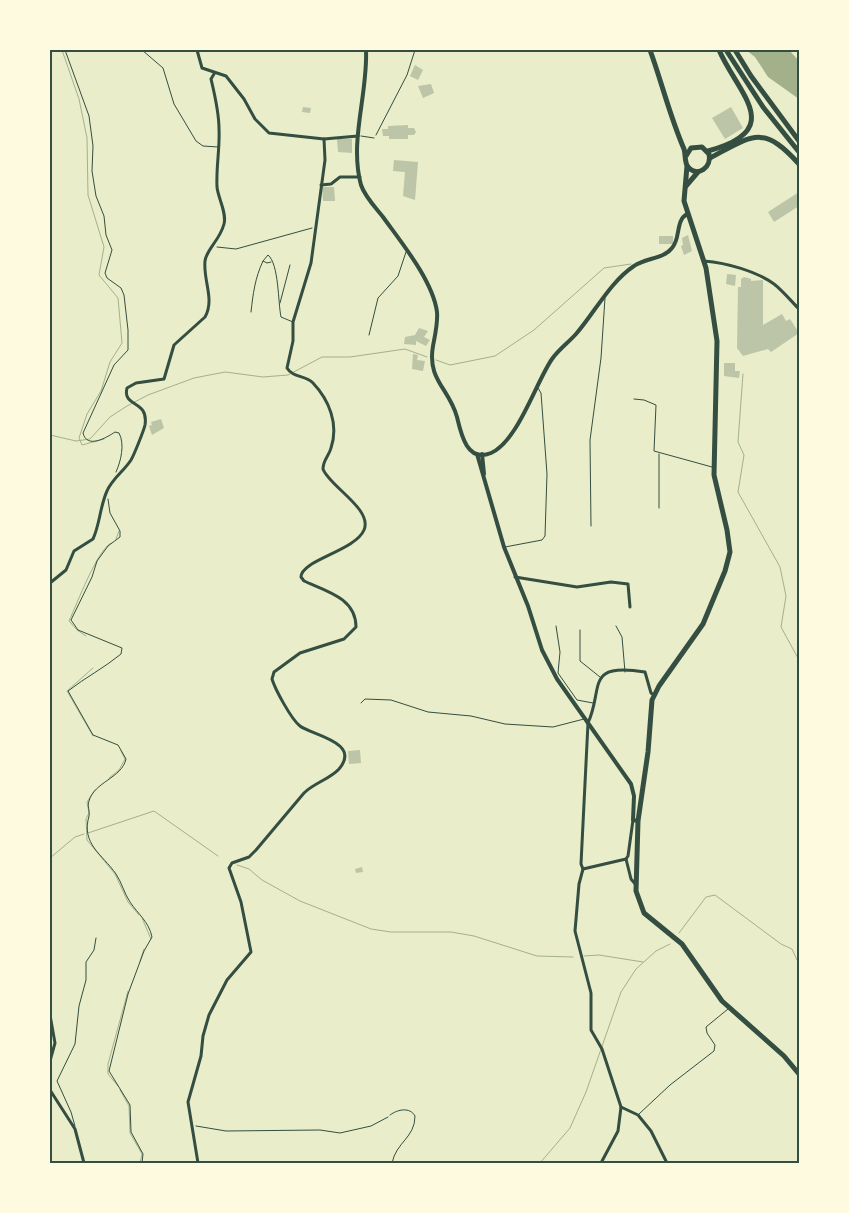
<svg xmlns="http://www.w3.org/2000/svg" width="849" height="1213" font-family="Montserrat,sans-serif">
<style>
.water{fill:#a3b18a}
.lines{fill:none;stroke-linecap:round;stroke-linejoin:round}
.stream{stroke:#a3b18a;stroke-width:1}
.building{fill:#bcc5a7}
.path{stroke:#344e41;stroke-width:1}
.service{stroke:#344e41;stroke-width:1}
.minor{stroke:#344e41;stroke-width:3}
.tertiary{stroke:#344e41;stroke-width:4}
.primary{stroke:#344e41;stroke-width:5}
.trunk{stroke:#344e41;stroke-width:5}
.neatline{fill:none;stroke:#344e41;stroke-width:2}
</style>
<rect width="100%" height="100%" fill="#e9edc9"/>
<!-- water -->
<path class="water" d="M746 50H789L799 61V99L768 77 755 57Z"/>
<g class="lines">
<!-- stream -->
<g class="stream">
<path d="M62 50 79 99 87 138 88 195 104 247 99 275 118 298 122 343 110 362 101 391 87 414 79 438 82 445 104 439"/>
<path d="M436 360 450 365 495 356 534 330 604 268 631 264"/>
<path d="M743 374 738 442 744 455 738 492 780 567 786 596 781 627 799 660"/>
<path d="M50 435 76 441 90 439 110 417 127 406 148 395 194 378 225 372 263 377 288 375 322 357H350L405 349 427 357"/>
<path d="M116 539 119 531"/>
<path d="M86 636 77 630 69 621C77 604 97 550 111 543"/>
<path d="M93 736 67 691 93 668"/>
<path d="M109 778 119 770 125 759 121 751"/>
<path d="M95 790 87 802 89 813 86 819 87 840 115 874 128 902 139 915"/>
<path d="M88 833 154 811 218 856"/>
<path d="M50 858 75 837 84 834"/>
<path d="M237 865 249 869 262 880 300 901 371 929 391 932H451L474 936 537 956 573 957"/>
<path d="M142 918 151 939"/>
<path d="M679 933 706 897 715 895 781 944 792 949 797 960H799"/>
<path d="M584 956 599 955 643 962"/>
<path d="M140 961 144 949"/>
<path d="M118 1086 108 1074V1064L128 991"/>
<path d="M120 1090 129 1106 130 1133 142 1154 140 1163"/>
<path d="M540 1163 570 1128 586 1092 621 992 636 969 656 951 670 944"/>
</g>
</g>
<!-- building -->
<g class="building">
<path d="M415 65 423 70 418 80 410 76Z"/>
<path d="M431 84 434 93 423 98 418 86Z"/>
<path d="M303 107 311 108 310 113 302 112Z"/>
<path d="M731 107 743 128 725 139 712 118Z"/>
<path d="M408 125V128H414L416 132 414 135H408V139H389V136H383L382 129H388V126Z"/>
<path d="M337 139H352V153L338 152Z"/>
<path d="M394 160 418 162 415 200 403 196 405 172 393 171Z"/>
<path d="M322 187H334L335 201H323Z"/>
<path d="M799 192V206L774 222 768 212Z"/>
<path d="M688 235 692 251 684 255 681 246 683 245 682 238Z"/>
<rect x="659" y="236" width="14" height="8"/>
<path d="M727 274 736 275 735 286 726 284Z"/>
<path d="M744 277 751 279V281L763 280V325L782 314 786 321 790 319 799 333 771 352 768 349 743 356 737 348 738 287H741V279Z"/>
<path d="M419 328 428 331 424 337 430 340 426 346 416 341V345L404 344 405 337 415 335Z"/>
<path d="M413 354 418 355 417 360 425 361 423 371 412 369Z"/>
<path d="M724 363H735V371H740L739 378 724 376Z"/>
<path d="M161 419 164 428 152 435 149 426 152 425 151 422Z"/>
<path d="M360 750 361 763 349 764 348 751Z"/>
<path d="M362 867 363 872 356 873 355 869Z"/>
</g>
<g class="lines">
<!-- path -->
<g class="path">
<path d="M65 50 89 116 93 146 92 171 96 196 104 216 106 235 112 250 105 273 107 278 121 288 124 295 128 330V350L114 365 83 433C87 449 106 438 115 432L119 433C125 444 121 461 116 472"/>
<path d="M361 136 374 138"/>
<path d="M217 247 236 249 312 228"/>
<path d="M108 499 110 513 120 531V537L108 546 97 561 92 577 71 620 78 630 122 648 121 654C104 668 86 677 68 691L93 735 118 745 126 759C122 778 94 782 89 801 87 806 90 811 89 816 81 844 102 854 116 874 122 883 124 893 130 902 138 914 149 922 152 937L144 951 128 994 109 1071 130 1105 131 1132 143 1154 142 1163"/>
<path d="M196 1126 226 1131 320 1130 340 1133 371 1126 388 1117"/>
</g>
<!-- service -->
<g class="service">
<path d="M142 50 163 68 174 104 196 141 203 146 218 147"/>
<path d="M376 135 407 75 415 50"/>
<path d="M263 261 268 255C279 264 278 303 281 317L293 322"/>
<path d="M280 303 290 265"/>
<path d="M251 312C253 294 255 278 263 261L267 263 271 262"/>
<path d="M369 335 378 298 398 276 406 252"/>
<path d="M634 399 644 400 656 405 654 451 712 467"/>
<path d="M659 508V454"/>
<path d="M591 526 590 440 601 358 605 298"/>
<path d="M505 547 542 540 545 536 547 474 541 393 538 388"/>
<path d="M556 626 560 652 558 673 577 700 593 703"/>
<path d="M616 626 622 637 625 672"/>
<path d="M580 630V661L600 677"/>
<path d="M361 703 365 699 391 700 428 712 471 716 505 724 553 727 584 719"/>
<path d="M639 1114 670 1085 714 1051 715 1045 707 1033 706 1027 728 1009"/>
<path d="M390 1115C398 1109 410 1107 415 1116 415 1138 396 1142 392 1163"/>
<path d="M75 1126 71 1112 57 1081 75 1044 79 1006 86 980V962L94 950 96 938"/>
</g>
<!-- minor -->
<g class="minor">
<path d="M197 50 202 68 226 76 244 99 255 119 269 133 324 139 358 136"/>
<path d="M321 185 331 184 340 177H360"/>
<path d="M704 261C727 263 756 271 774 284 783 291 791 301 799 309"/>
<path d="M515 577 577 587 611 582 628 584 630 607"/>
<path d="M50 583 66 570 74 551 93 539C100 524 100 506 107 491 112 479 124 471 131 460 134 455 144 430 145 425 149 399 122 408 127 388L136 383 164 379 174 345 205 317C215 299 203 281 205 261 206 250 220 240 224 224 227 213 218 198 217 187 216 167 220 148 219 129 219 112 215 96 211 79L214 74"/>
<path d="M633 820 628 856 626 859 631 879 636 885"/>
<path d="M583 869 626 859"/>
<path d="M50 1015 55 1043 50 1061"/>
<path d="M50 1090 75 1129 84 1163"/>
<path d="M621 1107 638 1115 651 1131 667 1163"/>
<path d="M198 1163 188 1102 201 1056 203 1036 209 1015 227 980 251 952 241 902 229 868 232 863 249 857 256 850 304 793C314 783 330 779 339 769 362 742 311 735 300 726 291 719 275 689 272 679L274 672 300 653 344 639 356 627C356 598 326 591 304 581L301 577C301 560 355 551 364 530 373 509 329 486 323 469 323 460 329 456 331 448 339 424 329 400 313 383 305 375 293 378 287 368L293 341V322L311 263 325 160 324 139"/>
<path d="M601 1163 618 1131 621 1107 602 1049 591 1030V993L575 931 579 884 583 869 581 864 588 723C604 688 584 662 645 672L651 693 654 695"/>
</g>
<!-- tertiary -->
<g class="tertiary">
<path d="M366 50C368 94 349 141 361 185 365 197 376 208 383 217 401 242 433 281 437 312 438 323 435 335 433 346 427 380 449 388 457 417 461 434 467 463 491 453 518 441 536 382 552 359 559 349 569 342 576 334 595 312 610 282 634 266 645 258 664 259 672 248 681 238 675 221 687 214"/>
<path d="M477 454 504 547 528 606 542 650 557 679 631 784 634 796 633 820 638 821"/>
<path d="M482 454 484 474"/>
</g>
<!-- primary -->
<g class="primary">
<path d="M650 50C662 83 670 117 684 149 686 155 684 162 688 167 698 178 712 167 709 154L702 147 691 148 686 156"/>
<path d="M687 166 684 201 706 268 717 341 714 475 727 530 730 552 725 571 703 624 659 686 652 700 648 752 638 821 636 891 644 913 682 944 722 1001 784 1056 799 1074"/>
<path d="M686 186 698 172"/>
</g>
<!-- trunk -->
<g class="trunk">
<path d="M726 50 763 107 799 152"/>
<path d="M735 50 751 76 799 141"/>
<path d="M708 151C787 130 738 94 719 50"/>
<path d="M710 158C753 135 763 124 799 164"/>
</g>
</g>
<!-- border -->
<rect width="849" height="1213" fill="none" stroke="#fefae0" stroke-width="102"/>
<rect x="51" y="51" width="747" height="1111" class="neatline"/>
</svg>
